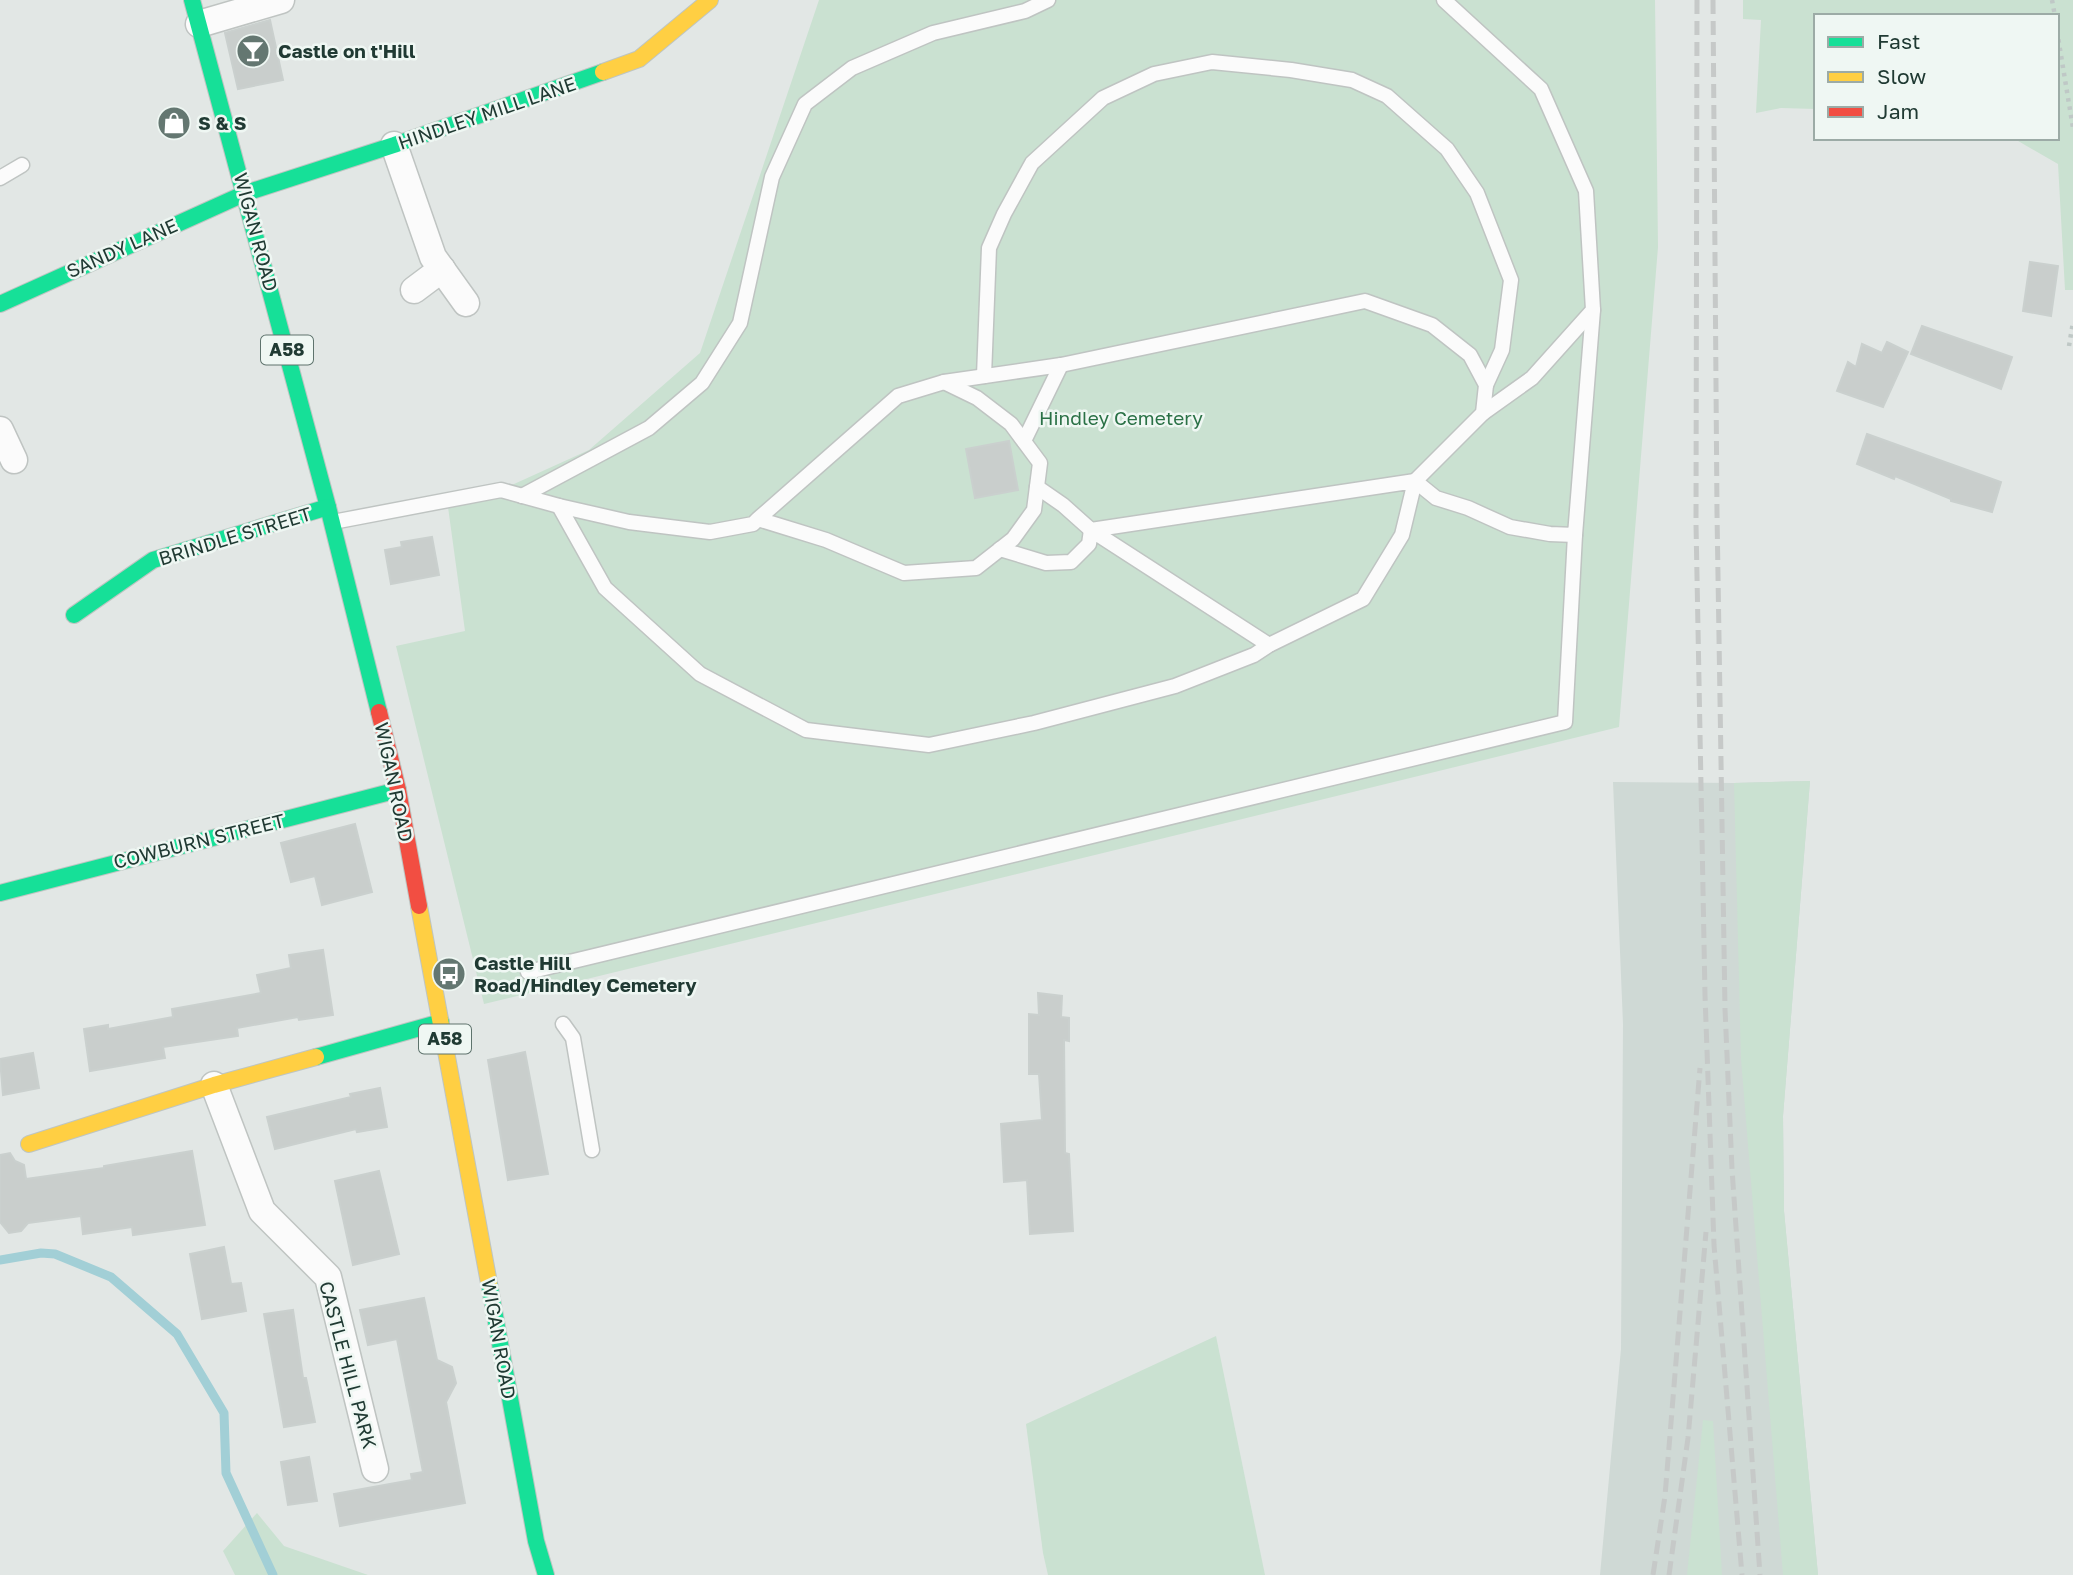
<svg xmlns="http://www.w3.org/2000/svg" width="2073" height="1575" font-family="'Golos Text',sans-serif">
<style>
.built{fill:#cfd9d5}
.green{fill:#cae1d1}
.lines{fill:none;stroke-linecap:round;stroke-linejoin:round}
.stream{stroke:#a2cfd6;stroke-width:9}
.building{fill:#c9cecc;stroke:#cad0ce;stroke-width:2}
.lane-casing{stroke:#bfc4c2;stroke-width:17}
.street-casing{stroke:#bfc4c2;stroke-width:29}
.fast-casing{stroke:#bec5c2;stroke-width:18}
.slow-casing{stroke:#bec5c2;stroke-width:18}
.jam-casing{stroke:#bec5c2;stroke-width:18}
.path{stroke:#bfc8c6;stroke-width:4.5;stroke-dasharray:3.5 5;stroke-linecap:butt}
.lane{stroke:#fbfbfb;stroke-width:14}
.street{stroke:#fbfbfb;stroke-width:26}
.fast{stroke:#16e098;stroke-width:16}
.slow{stroke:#ffcf43;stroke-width:16}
.jam{stroke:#f24e42;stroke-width:16}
.rail{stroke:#c6c9c8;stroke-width:5;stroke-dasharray:14 7;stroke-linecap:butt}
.labels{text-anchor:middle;stroke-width:5;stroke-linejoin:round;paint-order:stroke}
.shield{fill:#eff7f3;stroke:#5e736d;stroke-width:2}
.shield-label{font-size:18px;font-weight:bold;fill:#203a33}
.poi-label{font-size:19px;font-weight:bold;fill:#203a33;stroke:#eff7f3;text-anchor:start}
.street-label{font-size:19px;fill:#203a33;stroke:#eff7f3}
.park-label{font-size:19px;fill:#2a7146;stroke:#eff7f3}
</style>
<rect width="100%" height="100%" fill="#e2e7e5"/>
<!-- built -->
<path class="built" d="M1810 781 1783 1116 1784 1211 1818 1575H1600L1621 1349 1623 1024 1613 782 1734 783Z"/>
<!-- green -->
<g class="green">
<path d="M819 0H1655L1658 247 1619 727 484 1004 396 646 465 631 448 507 501 490 589 450 700 353Z"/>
<path d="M1743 0H2073V290H2065L2058 164 2013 138H2057V16H1816V109L1781 108 1756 113 1761 20 1743 19Z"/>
<path d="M1810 781 1783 1116 1784 1211 1818 1575H1783L1741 1059 1734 783Z"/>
<path d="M1216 1336 1265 1575H1048L1043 1553 1026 1424Z"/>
<path d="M1703 1420 1713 1421 1722 1575H1687Z"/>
<path d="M257 1513 284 1546 368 1575H235L223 1551Z"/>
</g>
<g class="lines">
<!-- stream -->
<path class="stream" d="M0 1260 41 1253 55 1254 111 1277 177 1334 224 1413 226 1473 273 1575"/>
</g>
<!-- building -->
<g class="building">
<path d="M270 20 283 80 238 89 225 33Z"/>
<path d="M2030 262 2058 266 2051 316 2023 311Z"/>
<path d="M1922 326 2012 357 2001 389 1911 354Z"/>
<path d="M1887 342 1908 352 1883 407 1837 391 1848 362 1856 367 1862 344 1882 353Z"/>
<path d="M1867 434 2001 482 1992 512 1951 501V499L1895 476 1894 479 1857 464Z"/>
<path d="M1009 441 1018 490 975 498 966 449Z"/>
<path d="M432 537 439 575 391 584 385 550 402 547 401 542Z"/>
<path d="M355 824 372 892 322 905 315 876 291 882 281 843Z"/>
<path d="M323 950 333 1015 299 1020 298 1017 237 1028 238 1036 163 1047 165 1058 90 1071 84 1029 108 1025V1029L173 1017 172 1009 261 993 257 975 291 968 289 955Z"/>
<path d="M1038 993 1062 996 1061 1017 1069 1018V1041L1064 1040 1065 1153 1069 1154 1073 1231 1030 1234 1027 1180 1004 1182 1001 1124 1042 1120 1039 1074H1029V1014L1039 1015Z"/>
<path d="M525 1052 548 1174 508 1180 488 1060Z"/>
<path d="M33 1053 39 1088 3 1095 0 1059Z"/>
<path d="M380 1088 387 1127 357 1132 356 1129 275 1149 267 1117 351 1097 350 1094Z"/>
<path d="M192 1151 205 1225 133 1235 132 1227 83 1234 81 1216 28 1223 21 1231 9 1233 0 1222V1155L10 1153 15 1161 24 1165 26 1179 104 1168V1166Z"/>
<path d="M379 1171 399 1254 353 1265 335 1181Z"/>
<path d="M224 1247 231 1284 241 1283 246 1311 202 1319 190 1254Z"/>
<path d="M424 1298 437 1360 452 1367 456 1383 446 1402 465 1503 340 1526 334 1494 412 1480 411 1474 423 1472 397 1339 368 1345 360 1310Z"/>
<path d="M293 1310 303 1378H306L315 1422 284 1427 264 1314Z"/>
<path d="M309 1457 317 1501 288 1505 281 1462Z"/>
</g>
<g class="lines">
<defs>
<g id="lane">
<path d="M1444 0 1541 89 1586 191 1593 310 1532 378 1483 413"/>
<path d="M0 178 22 165"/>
<path d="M984 376 989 248 1004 214 1032 163 1103 98 1154 74 1212 62 1291 70 1352 80 1387 96 1447 149 1477 193 1511 280 1502 350 1486 385"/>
<path d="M944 382 1061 365 1365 301 1432 325 1470 355 1486 385 1483 413 1415 481 1436 498 1468 508 1510 527 1550 534 1575 535 1593 310"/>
<path d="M1024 441 1061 365"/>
<path d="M522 496 649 428 702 383 740 323 772 177 805 104 852 68 933 33 1025 11 1048 0"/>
<path d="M559 506 605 588 700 674 806 730 929 745 1034 723 1175 686 1254 655 1269 645 1363 599 1402 535 1415 481 1091 530 1063 505 1037 487"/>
<path d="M333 522 501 490 559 506 629 522 710 532 753 524 758 519 898 396 944 382 977 398 1011 424 1040 463 1034 510 1013 539 976 568 904 573 826 540 758 519"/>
<path d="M1000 549 1046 563 1071 562 1089 544 1091 530 1269 645"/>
<path d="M528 972 1565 722 1575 535"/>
<path d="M563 1024 573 1038 592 1150"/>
</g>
<g id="street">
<path d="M199 24 281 0"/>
<path d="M394 145 433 257 466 303"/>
<path d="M414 290 442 269"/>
<path d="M0 430 14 460"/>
<path d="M214 1085 262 1211 328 1277 375 1469"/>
</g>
<g id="fast">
<path d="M192 0 328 507 379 712"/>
<path d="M0 304 246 193 394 145 603 72"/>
<path d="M74 615 153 560 328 507"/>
<path d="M0 893 398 790"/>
<path d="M316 1057 441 1022"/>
<path d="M489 1283 536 1541 546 1575"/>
</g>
<g id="slow">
<path d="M603 72 639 59 710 0"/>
<path d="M419 906 489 1283"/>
<path d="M29 1144 214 1085 316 1057"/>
</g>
<path id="jam" d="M379 712 398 790 419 906"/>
</defs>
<!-- lane casing -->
<use href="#lane" class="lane-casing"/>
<!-- street casing -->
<use href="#street" class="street-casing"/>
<!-- fast casing -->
<use href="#fast" class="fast-casing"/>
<!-- slow casing -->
<use href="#slow" class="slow-casing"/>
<!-- jam casing -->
<use href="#jam" class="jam-casing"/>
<!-- path -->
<g class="path">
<path d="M2052 0 2055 16"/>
<path d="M2057 31 2073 128"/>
<path d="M2069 346 2073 322"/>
</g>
<!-- lane -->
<use href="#lane" class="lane"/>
<!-- street -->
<use href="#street" class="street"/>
<!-- fast -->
<use href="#fast" class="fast"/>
<!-- slow -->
<use href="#slow" class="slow"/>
<!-- jam -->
<use href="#jam" class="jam"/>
<!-- rail -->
<g class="rail">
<path d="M1697 0 1696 524 1705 995 1714 1245 1742 1575"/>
<path d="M1713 0 1717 513 1725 1009 1732 1169 1760 1575"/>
<path d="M1653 1575 1665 1496 1700 1068"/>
<path d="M1669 1575 1688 1438 1706 1232"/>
</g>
</g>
<!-- icons -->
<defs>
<symbol id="bar-disc" viewBox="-11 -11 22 22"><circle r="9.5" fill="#647771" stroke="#eff7f3"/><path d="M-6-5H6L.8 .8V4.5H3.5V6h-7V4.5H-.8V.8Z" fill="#fff"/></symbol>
<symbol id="shop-disc" viewBox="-11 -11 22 22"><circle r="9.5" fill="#647771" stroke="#eff7f3"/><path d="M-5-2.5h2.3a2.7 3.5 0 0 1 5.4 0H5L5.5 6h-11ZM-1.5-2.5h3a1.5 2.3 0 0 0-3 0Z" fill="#fff"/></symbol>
<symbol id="bus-disc" viewBox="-11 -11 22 22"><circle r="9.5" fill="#647771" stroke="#eff7f3"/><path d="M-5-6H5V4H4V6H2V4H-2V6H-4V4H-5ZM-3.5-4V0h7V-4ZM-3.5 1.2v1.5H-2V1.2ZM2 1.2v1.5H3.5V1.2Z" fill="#fff"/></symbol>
</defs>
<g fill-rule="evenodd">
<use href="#bar-disc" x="234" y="32" width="38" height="38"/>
<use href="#shop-disc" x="155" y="104" width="38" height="38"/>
<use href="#bus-disc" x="430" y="955" width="38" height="38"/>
</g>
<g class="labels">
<!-- shield labels -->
<g class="shield">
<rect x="261" y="335.5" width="52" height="29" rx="5"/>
<rect x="419" y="1024.5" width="52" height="29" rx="5"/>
</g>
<g class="shield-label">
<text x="287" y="356">A58</text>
<text x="445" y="1045">A58</text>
</g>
<!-- poi labels -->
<g class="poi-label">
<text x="278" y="58">Castle on t'Hill</text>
<text x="198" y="130">S &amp; S</text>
<text x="474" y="970">Castle Hill<tspan x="474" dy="22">Road/Hindley Cemetery</tspan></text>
</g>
<!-- street labels -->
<g class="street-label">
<text transform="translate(487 113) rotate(-19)" y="7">HINDLEY MILL LANE</text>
<text transform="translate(256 232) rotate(75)" y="7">WIGAN ROAD</text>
<text transform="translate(122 248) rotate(-24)" y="7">SANDY LANE</text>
<text transform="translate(235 536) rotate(-17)" y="7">BRINDLE STREET</text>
<text transform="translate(394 782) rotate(78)" y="7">WIGAN ROAD</text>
<text transform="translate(199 841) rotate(-14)" y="7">COWBURN STREET</text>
<text transform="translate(499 1339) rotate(80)" y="7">WIGAN ROAD</text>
<text transform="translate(348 1365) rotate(75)" y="7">CASTLE HILL PARK</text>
</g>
<!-- park labels -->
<g class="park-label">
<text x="1121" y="425">Hindley Cemetery</text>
</g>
</g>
<!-- legend -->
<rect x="1814" y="14" width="245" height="126" fill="#eff7f3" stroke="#9caba6" stroke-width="2"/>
<rect x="1828" y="37" width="35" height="10" fill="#16e098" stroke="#9caba6" stroke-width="2"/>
<text x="1877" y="49" font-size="21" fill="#203a33">Fast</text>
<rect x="1828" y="72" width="35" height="10" fill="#ffcf43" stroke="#9caba6" stroke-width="2"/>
<text x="1877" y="84" font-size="21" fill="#203a33">Slow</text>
<rect x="1828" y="107" width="35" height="10" fill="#f24e42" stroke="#9caba6" stroke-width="2"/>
<text x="1877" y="119" font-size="21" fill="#203a33">Jam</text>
</svg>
